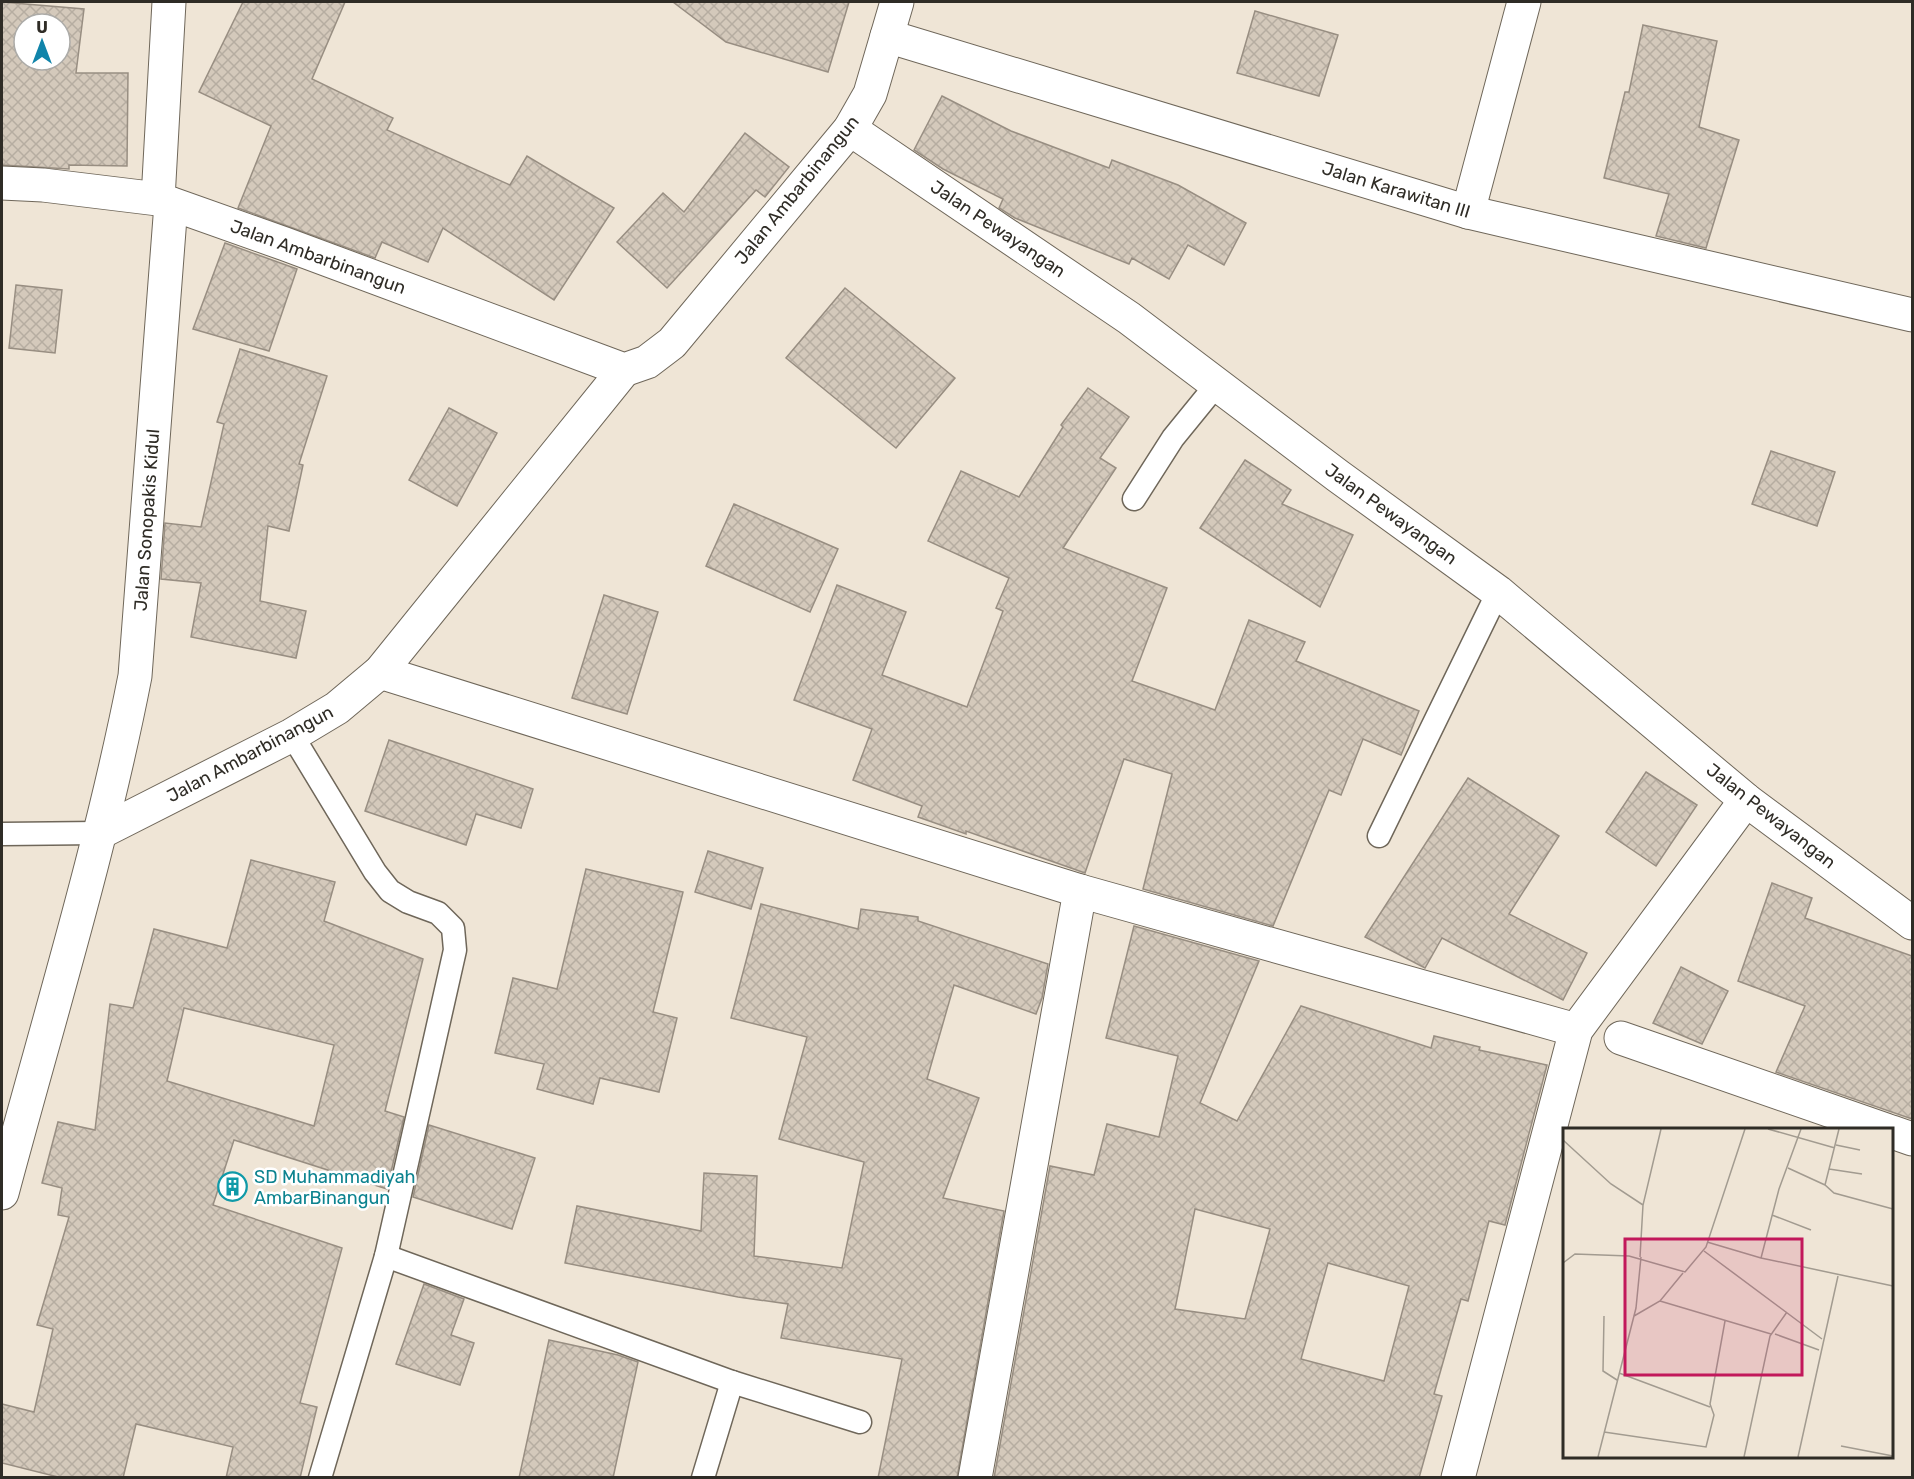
<svg xmlns="http://www.w3.org/2000/svg" width="1914" height="1479" font-family="Rubik,sans-serif">
<style>
.building{fill:url(#building-cross-hatch);stroke:#988e82;stroke-width:1.5;fill-rule:evenodd}
.lines{fill:none;stroke-linecap:round;stroke-linejoin:round}
.service-casing{stroke:#6f675a;stroke-width:25}
.minor-casing{stroke:#6f675a;stroke-width:35}
.tertiary-casing{stroke:#6f675a;stroke-width:35}
.secondary-casing{stroke:#6f675a;stroke-width:35}
.service{stroke:#fff;stroke-width:22}
.minor{stroke:#fff;stroke-width:33}
.tertiary{stroke:#fff;stroke-width:33}
.secondary{stroke:#fff;stroke-width:33}
.labels{text-anchor:middle;stroke-width:5;stroke-linejoin:round;paint-order:stroke}
.street-label{font-size:18px;fill:#2f2c26;stroke:#fff}
.culture-label{font-size:18px;fill:#0d838f;stroke:#fff;text-anchor:start}
.inset-road{fill:none;stroke:#a29b90;stroke-width:1.5}
.view{fill:#c2185b;fill-opacity:0.15;stroke:#c2185b;stroke-width:3}
.inset-edge{fill:none;stroke:#2f2c26;stroke-width:3}
</style>
<defs>
<pattern id="building-cross-hatch" width="8" height="8" patternUnits="userSpaceOnUse" patternTransform="scale(1.5)"><rect width="8" height="8" fill="#d4c9bb"/><path d="M0 0l8 8M0 8l8-8" fill="none" stroke="#b6ada1"/></pattern>
</defs>
<rect width="100%" height="100%" fill="#efe5d6"/>
<!-- building -->
<g class="building">
<path d="M2 2 84 9 76 73H128L127 166 69 165V169L2 165ZM24 24H60V60H24Z"/>
<path d="M243 2H345L312 79 393 118 387 130 510 185 527 156 614 208 554 300 443 228 428 262 382 242 375 258 238 208 271 126 199 92Z"/>
<path d="M673 2H849L828 72 726 42Z"/>
<path d="M1255 11 1338 35 1319 96 1237 73Z"/>
<path d="M1643 25 1717 41 1699 127 1739 140 1706 248 1656 236 1669 194 1604 178 1625 92H1629Z"/>
<path d="M942 96 1011 131 1109 168 1112 160 1178 185 1246 223 1224 265 1188 245 1169 279 1132 258 1129 264 1015 218 999 208 1003 199 943 169 914 150Z"/>
<path d="M745 133 789 167 765 197 756 190 667 288 617 242 663 193 684 212Z"/>
<path d="M225 243 297 269 269 351 193 329Z"/>
<path d="M16 285 62 290 55 353 9 348Z"/>
<path d="M845 288 955 378 896 448 786 358Z"/>
<path d="M240 349 327 376 299 464 303 465 289 531 268 526 260 601 306 611 296 658 191 637 201 583 161 579 165 523 201 527 224 424 217 422Z"/>
<path d="M1088 388 1129 417 1100 458 1116 468 1063 548 1167 588 1132 681 1215 710 1249 620 1305 642 1296 661 1419 711 1401 755 1363 739 1341 795 1329 790 1273 926 1143 889 1172 774 1124 759 1085 873 966 831V834L918 817 922 806 853 780 872 729 794 700 837 585 906 612 882 675 967 707 1003 611 996 608 1009 578 928 541 961 471 1019 497 1063 427 1061 425Z"/>
<path d="M449 408 497 433 457 506 409 480Z"/>
<path d="M1771 451 1835 472 1817 526 1752 504Z"/>
<path d="M1245 460 1291 490 1282 504 1353 535 1320 607 1200 528Z"/>
<path d="M734 504 838 549 810 612 706 566Z"/>
<path d="M604 595 658 612 627 714 572 698Z"/>
<path d="M389 740 533 789 521 828 476 814 466 845 365 811Z"/>
<path d="M1646 772 1697 805 1656 866 1606 832Z"/>
<path d="M1468 778 1559 836 1509 914 1587 953 1563 1000 1442 938 1425 968 1365 937Z"/>
<path d="M708 851 763 868 751 909 695 892Z"/>
<path d="M251 860 335 882 324 921 423 959 385 1111 404 1117 387 1189 234 1140 213 1205 342 1248 300 1403 317 1407 300 1478H226L233 1447 136 1424 123 1478H62L2 1463V1404L34 1412 53 1329 37 1325 69 1217 58 1215 62 1188 42 1183 58 1122 95 1130 110 1004 133 1008 154 929 227 948ZM184 1008 334 1045 314 1126 167 1081Z"/>
<path d="M586 869 683 892 653 1012 677 1018 659 1092 600 1078 593 1104 537 1089 544 1064 495 1053 513 978 557 989Z"/>
<path d="M1772 883 1812 898 1805 918 1912 956V1119L1776 1072 1805 1006 1738 981Z"/>
<path d="M761 904 858 929 861 909 918 917V921L1048 964 1042 998 1036 1014 954 985 927 1079 979 1098 943 1198 1004 1211 957 1478H878L902 1359 781 1338 788 1304 738 1297 565 1263 577 1206 701 1231 704 1173 757 1176 754 1256 842 1268 864 1162 779 1139 807 1037 731 1018Z"/>
<path d="M1134 926 1259 961 1200 1103 1237 1121 1301 1006 1431 1048 1434 1036 1480 1047 1479 1050 1547 1065 1505 1225 1489 1221 1468 1301 1461 1299 1434 1394 1442 1396 1419 1478H994L1050 1166 1094 1175 1107 1124 1159 1137 1178 1056 1106 1038ZM1195 1209 1270 1229 1245 1319 1175 1309ZM1328 1263 1409 1286 1384 1381 1301 1359Z"/>
<path d="M1681 967 1728 991 1702 1044 1653 1023Z"/>
<path d="M429 1125 535 1158 512 1229 413 1197Z"/>
<path d="M424 1284 464 1299 451 1335 474 1343 460 1385 396 1364Z"/>
<path d="M549 1340 618 1355 638 1362 613 1478H519Z"/>
</g>
<g class="lines">
<defs>
<g id="service">
<path d="M1134 499 1173 438 1217 384"/>
<path d="M292 735 375 872 390 891 408 902 438 913 453 928 455 950 386 1256 320 1478"/>
<path d="M2 834 99 833"/>
<path d="M1379 836 1498 592"/>
<path d="M386 1256 732 1382 860 1422"/>
<path d="M703 1478 732 1382"/>
</g>
<g id="minor">
<path d="M887 36 1468 212 1912 315"/>
<path d="M850 129 1129 318 1338 476 1498 592 1746 800 1912 923"/>
<path d="M1468 212 1524 2"/>
<path d="M380 672 1080 891 1576 1030"/>
<path d="M99 833 292 735 337 708 380 672 624 370"/>
<path d="M1621 1038 1886 1130"/>
<path d="M1892 1132 1912 1139"/>
<path d="M2 1193C48 1021 101 850 135 676L171 204"/>
<path d="M975 1478 1080 891"/>
<path d="M1458 1478 1576 1030 1746 800"/>
</g>
<path id="tertiary" d="M158 199 169 2"/>
<path id="secondary" d="M2 183 43 185 158 199 285 244 624 370 647 362 672 343 850 129 870 94 897 2"/>
</defs>
<!-- service casing -->
<use href="#service" class="service-casing"/>
<!-- minor casing -->
<use href="#minor" class="minor-casing"/>
<!-- tertiary casing -->
<use href="#tertiary" class="tertiary-casing"/>
<!-- secondary casing -->
<use href="#secondary" class="secondary-casing"/>
<!-- service -->
<use href="#service" class="service"/>
<!-- minor -->
<use href="#minor" class="minor"/>
<!-- tertiary -->
<use href="#tertiary" class="tertiary"/>
<!-- secondary -->
<use href="#secondary" class="secondary"/>
</g>
<!-- icons -->
<defs>
<symbol id="building-ring" viewBox="-11 -11 22 22"><circle r="9.5" fill="#fff" stroke="#0f9aa8" stroke-width="1.5"/><path d="M-4-6H4V6H1V3H-1V6H-4ZM-2.5-4.3h1.7v1.8h-1.7ZM.8-4.3h1.7v1.8H.8ZM-2.5-1h1.7V.8h-1.7ZM.8-1h1.7V.8H.8Z" fill="#0f9aa8"/></symbol>
</defs>
<g fill-rule="evenodd">
<use href="#building-ring" x="216" y="1170" width="33" height="33"/>
</g>
<g class="labels">
<!-- street labels -->
<g class="street-label">
<text transform="translate(797 190) rotate(-51)" y="6">Jalan Ambarbinangun</text>
<text transform="translate(1396 190) rotate(17)" y="6">Jalan Karawitan III</text>
<text transform="translate(998 229) rotate(34)" y="6">Jalan Pewayangan</text>
<text transform="translate(318 257) rotate(20)" y="6">Jalan Ambarbinangun</text>
<text transform="translate(1391 514) rotate(36)" y="6">Jalan Pewayangan</text>
<text transform="translate(147 520) rotate(-86)" y="6">Jalan Sonopakis Kidul</text>
<text transform="translate(250 754) rotate(-28)" y="6">Jalan Ambarbinangun</text>
<text transform="translate(1771 816) rotate(38)" y="6">Jalan Pewayangan</text>
</g>
<!-- culture labels -->
<g class="culture-label">
<text x="254" y="1183">SD Muhammadiyah<tspan x="254" dy="21">AmbarBinangun</tspan></text>
</g>
</g>
<!-- overview -->
<g transform="translate(1563 1128)">
<rect width="330" height="330" fill="#efe5d6"/>
<path class="inset-road" d="M205 1 272 20M0 12 48 56 80 77M273 17 297 22M225 40 262 57 271 65 330 81M266 41 299 46M262 57 276 1M209 87 248 102M144 114 198 130 330 158M141 123 259 211M77 129 80 77 98 1M198 130 216 61 238 1M0 135 12 126 66 128 122 144 143 119 182 1M97 173 208 206M41 188 40 243 54 252M71 188 97 173 120 145M212 206 256 222M56 245 147 279M41 304 143 319 151 287 147 276 162 193M278 318 330 328M35 329 73 180 78 129M181 329 207 208 224 184M235 329 275 148"/>
<path class="view" d="M62 111H239V247H62Z"/>
<rect width="330" height="330" class="inset-edge"/>
</g>
<!-- border -->
<rect width="1914" height="1479" fill="none" stroke="#2f2c26" stroke-width="6"/>
<!-- north arrow -->
<g transform="translate(42 42)"><circle r="28" fill="#ffffff" stroke="#acaba8" stroke-width="1.5"/>
<path d="M0-4.5L10 22L0 15L-10 22Z" fill="#1084aa"/>
<text y="-9" font-size="16" font-weight="bold" text-anchor="middle" fill="#2f2c26">U</text>
</g>
</svg>
